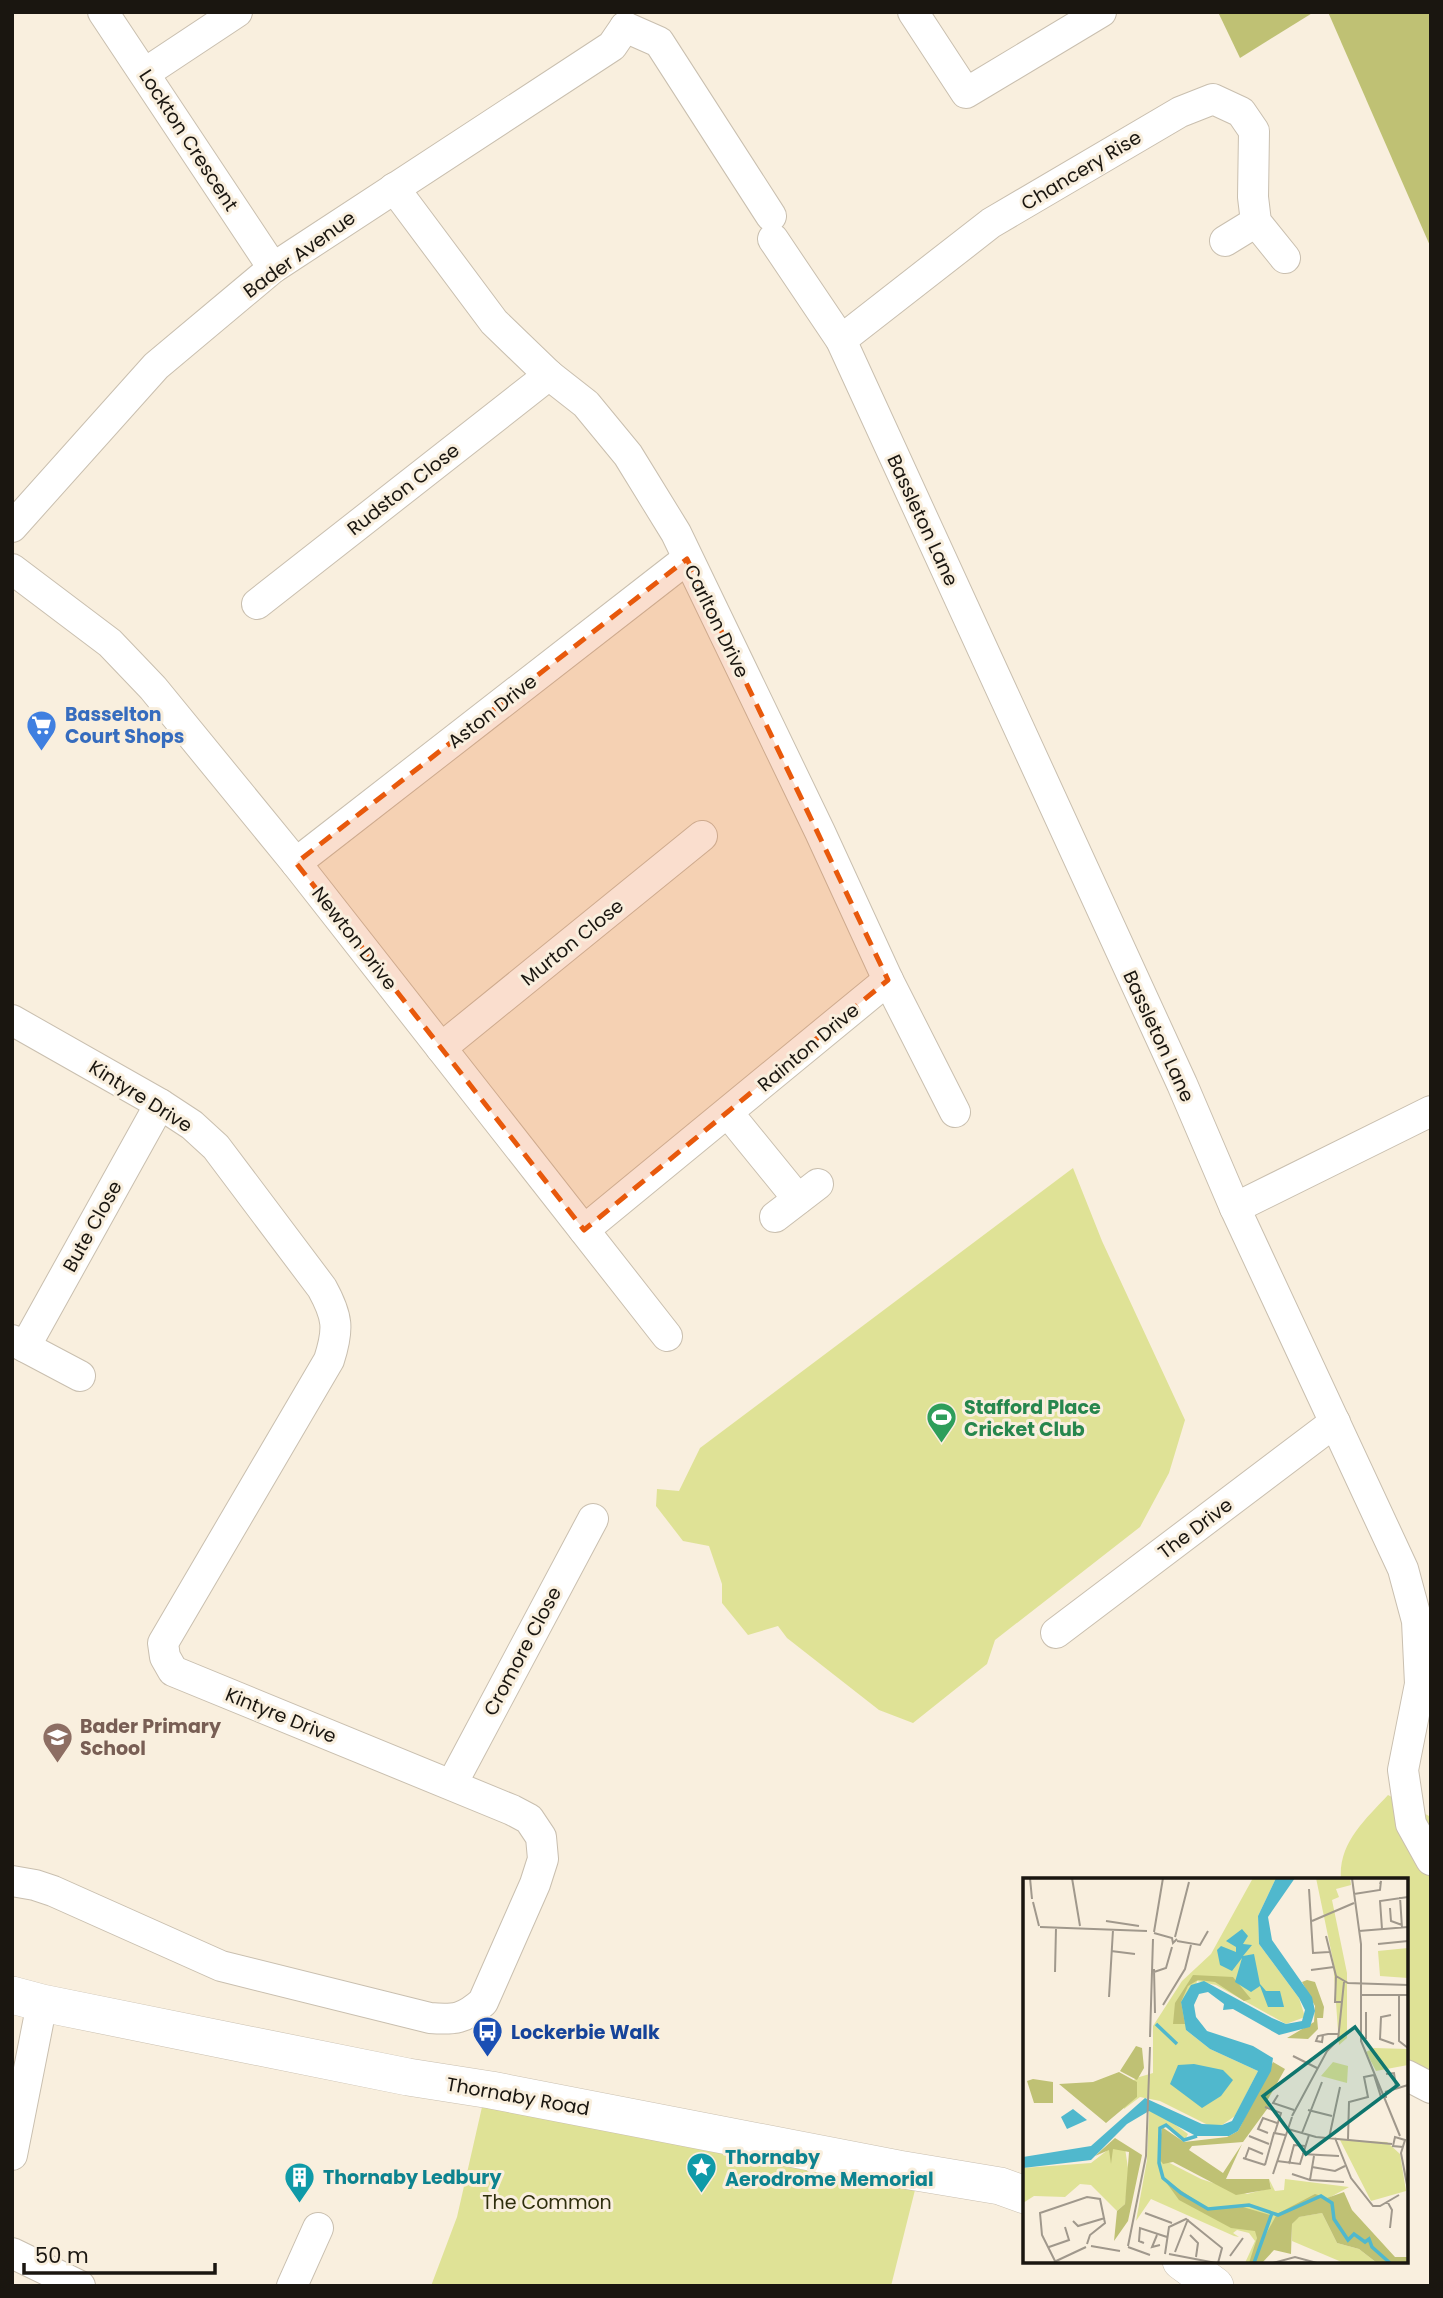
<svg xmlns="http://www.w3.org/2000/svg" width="1443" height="2298" font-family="Poppins,sans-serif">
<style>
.green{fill:#dfe296}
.forest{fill:#bfc174}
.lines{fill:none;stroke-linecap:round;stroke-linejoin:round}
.minor-casing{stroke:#c9bfaf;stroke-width:32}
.tertiary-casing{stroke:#c9bfaf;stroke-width:38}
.minor{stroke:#fff;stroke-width:30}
.tertiary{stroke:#fff;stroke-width:37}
.marked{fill:#e8590c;fill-opacity:0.2;stroke:#e8590c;stroke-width:5;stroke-dasharray:14 9;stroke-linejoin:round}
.labels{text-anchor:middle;stroke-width:6;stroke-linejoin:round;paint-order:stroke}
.street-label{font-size:19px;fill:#1a1610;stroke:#f9efde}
.shop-label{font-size:19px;font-weight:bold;fill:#366cbe;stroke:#f9efde;text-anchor:start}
.leisure-label{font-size:19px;font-weight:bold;fill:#27864d;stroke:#f9efde;text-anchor:start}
.education-label{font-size:19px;font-weight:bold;fill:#785e54;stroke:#f9efde;text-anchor:start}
.transit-label{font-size:19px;font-weight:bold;fill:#164399;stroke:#f9efde;text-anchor:start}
.culture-label{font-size:19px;font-weight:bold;fill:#0d838f;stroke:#f9efde;text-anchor:start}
.park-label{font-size:19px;fill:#2f2f0d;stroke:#f9efde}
.inset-river{fill:none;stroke:#50b8cd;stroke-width:3.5}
.inset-road{fill:none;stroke:#a0988c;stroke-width:2}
.view{fill:#0f766e;fill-opacity:0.15;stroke:#0f766e;stroke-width:3.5}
.inset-edge{fill:none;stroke:#1a1610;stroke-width:3.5}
</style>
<rect width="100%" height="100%" fill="#f9efde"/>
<!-- green -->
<g class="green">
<path d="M1073 1168 1102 1241 1185 1420 1169 1473 1140 1527 995 1640 987 1664 913 1723 879 1710 787 1638 778 1626 748 1635 722 1603V1584L709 1546 683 1541 656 1506 657 1489 679 1491 700 1448Z"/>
<path d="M1388 1795 1431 1817V2089L1406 2071V1880H1341C1338 1843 1365 1820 1388 1795Z"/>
<path d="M482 2107 917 2182 891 2286H431L457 2217Z"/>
</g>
<!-- forest -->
<g class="forest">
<path d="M1218 12H1314L1240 58Z"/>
<path d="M1328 12H1431V248Z"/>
</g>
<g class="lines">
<defs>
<g id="minor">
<path d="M103 12 273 268"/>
<path d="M913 12 966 93 1101 12"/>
<path d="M625 27 659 42 771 216"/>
<path d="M145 73 237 12"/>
<path d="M394 188 494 322 549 375 586 404 628 455 676 533 820 832 888 980 955 1112"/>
<path d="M773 239 841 340 1182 1084 1235 1208 1403 1569 1417 1621 1420 1684 1403 1770 1411 1824 1431 1860"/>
<path d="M1225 241 1256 222"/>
<path d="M841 340 991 223 1180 112 1213 99 1241 112 1254 131 1253 197 1256 222 1285 258"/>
<path d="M12 527 156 366 273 268 612 46 625 27"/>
<path d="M12 569 110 643 153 688 296 863 667 1336"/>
<path d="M257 604 549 375"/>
<path d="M296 863 687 559"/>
<path d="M12 1020 160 1104 192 1125 216 1147 322 1288C338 1317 339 1329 329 1360L163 1643 165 1657 173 1671 512 1810 529 1819 541 1837 543 1859 535 1884 483 2002C464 2019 455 2020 430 2018L221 1966 53 1891 35 1885 12 1881"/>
<path d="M441 1048 702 836"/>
<path d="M728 1113 798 1199"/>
<path d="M1235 1208 1431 1111"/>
<path d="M775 1217 818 1184"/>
<path d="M584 1230 888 980"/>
<path d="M12 1340 80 1376"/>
<path d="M25 1347 160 1104"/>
<path d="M1056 1633 1335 1422"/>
<path d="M452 1784 593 1519"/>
<path d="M1406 2075 1431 2088"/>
<path d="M12 2155 42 2003"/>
<path d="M12 2253 80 2286"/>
<path d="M292 2286 318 2228"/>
</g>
<g id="tertiary">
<path d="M12 1995 42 2003 408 2077 491 2090 898 2169 1000 2186 1025 2195"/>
<path d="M1181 2261 1215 2286"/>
</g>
</defs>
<!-- minor casing -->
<use href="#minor" class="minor-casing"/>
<!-- tertiary casing -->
<use href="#tertiary" class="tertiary-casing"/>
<!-- minor -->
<use href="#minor" class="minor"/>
<!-- tertiary -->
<use href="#tertiary" class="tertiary"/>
</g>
<!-- marked area -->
<path class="marked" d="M687 559 888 980 584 1230 296 863Z"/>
<!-- icons -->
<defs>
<symbol id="supermarket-pin" viewBox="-11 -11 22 30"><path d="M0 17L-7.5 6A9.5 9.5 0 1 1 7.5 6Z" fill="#3f7fe0" stroke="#f9efde"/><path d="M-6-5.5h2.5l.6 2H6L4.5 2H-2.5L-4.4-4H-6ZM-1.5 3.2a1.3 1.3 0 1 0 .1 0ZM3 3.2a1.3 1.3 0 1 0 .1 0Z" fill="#fff"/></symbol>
<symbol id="stadium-pin" viewBox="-11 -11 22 30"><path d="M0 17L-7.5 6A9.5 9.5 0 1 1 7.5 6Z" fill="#2e9e5b" stroke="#f9efde"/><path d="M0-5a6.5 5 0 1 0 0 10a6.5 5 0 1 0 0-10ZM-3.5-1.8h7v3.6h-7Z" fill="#fff"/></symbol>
<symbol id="school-pin" viewBox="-11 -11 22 30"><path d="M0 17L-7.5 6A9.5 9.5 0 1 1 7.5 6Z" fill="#8d6e63" stroke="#f9efde"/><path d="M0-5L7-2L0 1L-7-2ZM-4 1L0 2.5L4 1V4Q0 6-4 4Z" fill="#fff"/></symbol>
<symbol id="bus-pin" viewBox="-11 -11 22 30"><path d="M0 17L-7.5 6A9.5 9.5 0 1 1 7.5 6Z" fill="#1a4fb4" stroke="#f9efde"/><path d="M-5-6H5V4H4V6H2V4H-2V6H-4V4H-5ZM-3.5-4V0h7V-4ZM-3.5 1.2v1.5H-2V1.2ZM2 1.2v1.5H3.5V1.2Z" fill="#fff"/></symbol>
<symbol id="sight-pin" viewBox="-11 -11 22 30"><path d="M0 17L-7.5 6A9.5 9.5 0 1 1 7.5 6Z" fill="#0f9aa8" stroke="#f9efde"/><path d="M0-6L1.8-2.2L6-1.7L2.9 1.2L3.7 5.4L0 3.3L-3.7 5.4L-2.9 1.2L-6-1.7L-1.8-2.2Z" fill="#fff"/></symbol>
<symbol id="building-pin" viewBox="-11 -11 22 30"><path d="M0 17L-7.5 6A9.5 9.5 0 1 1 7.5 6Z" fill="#0f9aa8" stroke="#f9efde"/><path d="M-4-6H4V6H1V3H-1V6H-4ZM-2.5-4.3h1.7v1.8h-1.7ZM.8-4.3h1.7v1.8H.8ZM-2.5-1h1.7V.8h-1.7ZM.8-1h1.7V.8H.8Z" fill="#fff"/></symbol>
</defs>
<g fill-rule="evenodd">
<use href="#supermarket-pin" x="24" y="708" width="35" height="47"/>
<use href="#stadium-pin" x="924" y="1400" width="35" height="47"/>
<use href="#school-pin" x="40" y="1720" width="35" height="47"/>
<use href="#bus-pin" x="470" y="2014" width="35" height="47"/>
<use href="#sight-pin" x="684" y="2150" width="35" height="47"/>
<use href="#building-pin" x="282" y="2160" width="35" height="47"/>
</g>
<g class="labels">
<!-- street labels -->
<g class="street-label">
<text transform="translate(189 140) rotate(57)" y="7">Lockton Crescent</text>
<text transform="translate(1081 170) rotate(-31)" y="7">Chancery Rise</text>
<text transform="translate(299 254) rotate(-36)" y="7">Bader Avenue</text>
<text transform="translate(403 489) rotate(-38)" y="7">Rudston Close</text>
<text transform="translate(923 520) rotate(65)" y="7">Bassleton Lane</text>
<text transform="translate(717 621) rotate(64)" y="7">Carlton Drive</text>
<text transform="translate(492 711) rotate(-38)" y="7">Aston Drive</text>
<text transform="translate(355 938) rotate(52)" y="7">Newton Drive</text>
<text transform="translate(572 942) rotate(-39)" y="7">Murton Close</text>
<text transform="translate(1159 1036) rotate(65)" y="7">Bassleton Lane</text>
<text transform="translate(808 1047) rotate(-40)" y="7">Rainton Drive</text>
<text transform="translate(141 1096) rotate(32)" y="7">Kintyre Drive</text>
<text transform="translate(92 1226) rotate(-61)" y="7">Bute Close</text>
<text transform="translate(1195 1528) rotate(-37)" y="7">The Drive</text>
<text transform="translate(522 1651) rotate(-62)" y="7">Cromore Close</text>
<text transform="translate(281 1715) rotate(22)" y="7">Kintyre Drive</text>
<text transform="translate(518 2096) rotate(10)" y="7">Thornaby Road</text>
</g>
<!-- shop labels -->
<g class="shop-label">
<text x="65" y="721">Basselton<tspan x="65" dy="22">Court Shops</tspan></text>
</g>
<!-- leisure labels -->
<g class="leisure-label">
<text x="964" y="1414">Stafford Place<tspan x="964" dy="22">Cricket Club</tspan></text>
</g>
<!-- education labels -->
<g class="education-label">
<text x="80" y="1733">Bader Primary<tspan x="80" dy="22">School</tspan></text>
</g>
<!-- transit labels -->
<g class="transit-label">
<text x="511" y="2039">Lockerbie Walk</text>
</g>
<!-- culture labels -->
<g class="culture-label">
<text x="725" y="2164">Thornaby<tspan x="725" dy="22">Aerodrome Memorial</tspan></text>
<text x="323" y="2184">Thornaby Ledbury</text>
</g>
<!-- park labels -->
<g class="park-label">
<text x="547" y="2209">The Common</text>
</g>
</g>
<!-- overview -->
<g transform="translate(1023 1878)">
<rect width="385" height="385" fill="#f9efde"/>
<path d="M230 0H253L235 38 236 66 276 120 282 139 263 146 193 107 174 103 163 152 187 171 235 193 212 238 199 247 187 248 137 223 117 219 101 231 100 214 113 200 130 195V148L159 103 188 76ZM293 0H327L328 7 313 11 316 19 309 22 324 95V160L316 167 310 82ZM385 70V100L357 98 355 73ZM351 170 385 171V187L353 193 343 174ZM310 184 325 188 324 205 298 198ZM132 232 165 256 161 264 143 249 138 251 135 279 178 301 224 316 248 310 246 301 252 313 261 312 262 301 326 309 246 352 229 385H222L232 363 226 355 214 352 210 355 216 359 211 358 128 321 113 343 124 282 126 233ZM317 262 364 264 377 276 383 313 348 323ZM102 270 106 297 102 326 94 333 68 307 57 306 42 319 11 318 0 325V290L68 285 86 271ZM299 335 314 365 336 371 354 385H321L269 363V346L275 339Z" fill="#dfe296"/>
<path d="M170 97 210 99 228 121 221 123 192 104 175 102 165 108 158 124 162 146H150L152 125ZM284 102 292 104 301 129 300 140H294L295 151 285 161 264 160 291 144 292 128 279 104ZM113 168 119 170 121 190 114 202 97 193ZM250 184 262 191 244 223 247 227 220 264 169 268 166 272 200 295 219 266 203 301H246L248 311 213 317 150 284 140 286 135 279 139 249 161 264 204 259 215 253ZM96 194 114 204V219L83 245 36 206 70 204ZM10 201 30 204V225H11L4 203ZM92 260 119 277 105 343 91 363 94 333 102 326 106 274 90 271 88 286 86 272 72 278ZM140 300 185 331 220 329 247 337 238 365 254 336 292 316 304 320 321 314 329 332 372 379H385V385H354L336 371 314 365 299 335 276 339 269 346 268 376 251 372 239 385H226L234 360 232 353 208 350 156 322Z" fill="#bfc174"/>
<path d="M253 0H272L245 39 249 62 289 119 292 133 287 149 256 157 210 131 200 132 201 126 185 114 176 116 171 127 173 139 184 153 230 168 250 180 248 193 215 253 206 258H173L126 233 104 246 68 282 0 290V279L68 268 122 220 179 246 199 247 209 243 235 193 187 171 163 152 158 124 168 107 181 103 249 140 263 146 279 143 282 132 276 120 236 66 235 38ZM219 51 225 58 220 66 229 67 220 78 231 76 237 106 243 113H257L261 129H245L237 108 228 114 212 104 219 80 209 93 197 87 194 72 198 68 213 74V69L203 63ZM171 186 200 192 210 202 198 218 179 230 147 206 155 187ZM50 231 64 242 44 251 38 239Z" fill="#50b8cd"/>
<path class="inset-river" d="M133 146 154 166M174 258 161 262 143 247 137 250 136 285 140 300 158 315 185 331 226 327 255 337 298 318 309 325 311 341 325 362 331 356 342 364 346 361 349 369 367 385M231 385 249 335"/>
<path class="inset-road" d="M7 0 9 21M49 0 57 48M329 0 338 66V163L377 258M286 11 290 75 306 74M331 16 357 12 358 3 357 6M377 19 379 50M10 24 16 48M367 30 368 43 379 47M83 43 116 48M289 43 331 25M17 49 124 53M359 51 357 23 385 19M336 53 385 49M131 54 140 0M131 55 149 60 150 65 154 61M303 58 313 98M152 59 166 4M154 63 177 67 185 53M355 66 385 63M88 73 112 76M131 91 132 135M288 92 311 89M32 94 33 50M131 94 143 90 149 69M313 98 325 105 385 107M313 98 312 124H319M338 117H385M376 117V163L385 170M86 119 90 52M140 127 162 91 168 67M343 134V161M368 137 358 139 357 161 371 166M300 157 299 164 293 163 295 158 305 156H316M127 159 130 61M270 178 294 190M363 196 371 195 373 209M362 214 385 207M255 217 250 225 271 232M242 229 258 235 252 254M285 232 309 238M269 238 304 173 315 162 321 104M265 251 293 259 369 266M245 255 235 251 240 240 254 245M279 255 299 204M226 258 246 266M306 260 317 209M312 260 328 300 350 328H357L376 317M325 261 326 224 345 219 341 199 351 197 358 219H364M380 269 370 268 372 259 382 262 378 275 385 312M279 276 316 278M220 280 242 287M222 281 226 270 240 276M254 283 277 286 286 257M266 286 271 267 282 268M242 287 251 255 262 257M289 289 312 293 322 288M250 296 269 239M269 296 287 302 291 278M287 302 321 304M364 323 369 332 367 350M122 335 149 345M50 343 55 348 82 340M134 357 129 369 137 367M167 357 175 365 173 379M121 365 116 363 117 350 144 359M68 368 97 373M105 368 123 278 127 169M26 369 46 362 42 349M105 369 127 377M152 374 165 341M142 376 146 349 163 341 199 370 195 385M146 376 193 385M207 378 220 360M32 383 19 357 17 335 64 319 77 321 82 345 67 357 64 366M31 384 63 369M250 385 272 379 294 385"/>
<path class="view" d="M332 149 375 207 283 276 240 218Z"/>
<rect width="385" height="385" class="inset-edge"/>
</g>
<!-- border -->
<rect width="1443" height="2298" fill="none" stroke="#1a1610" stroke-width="28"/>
<!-- scale -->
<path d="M24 2263v10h191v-10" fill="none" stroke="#1a1610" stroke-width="3.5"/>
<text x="35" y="2263" font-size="21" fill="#1a1610" stroke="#f9efde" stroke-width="5" paint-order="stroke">50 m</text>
</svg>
